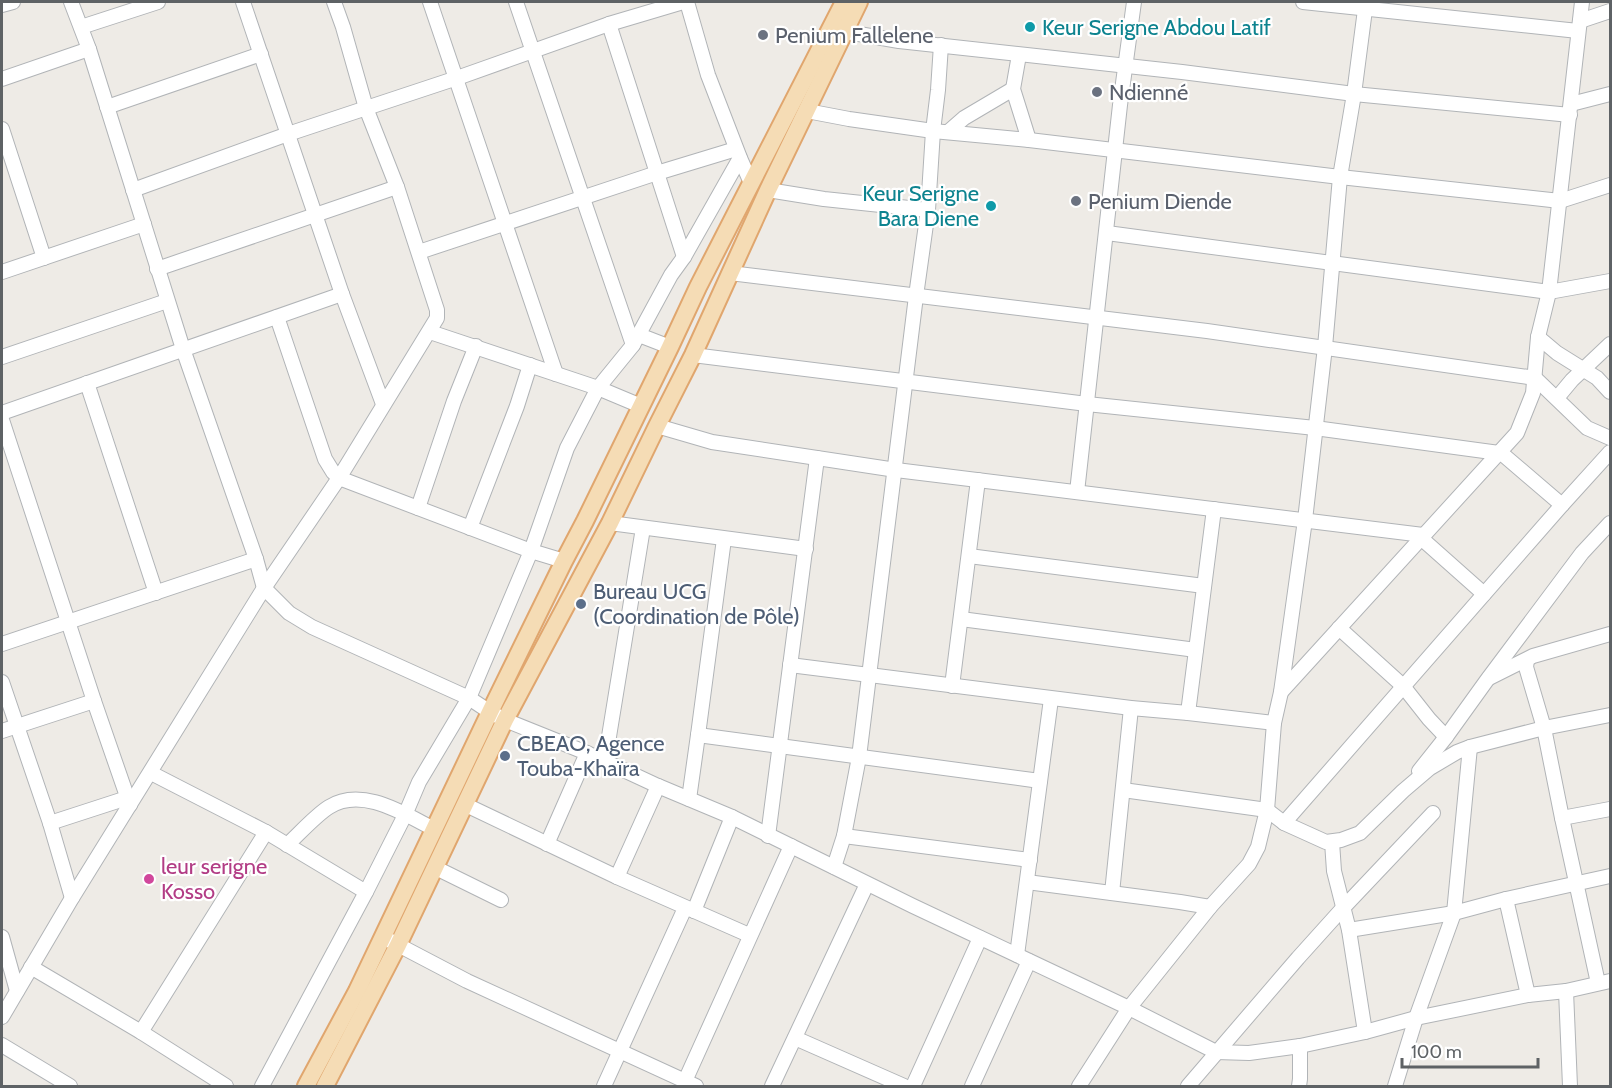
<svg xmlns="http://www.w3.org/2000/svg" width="1612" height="1088" font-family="Cabin,sans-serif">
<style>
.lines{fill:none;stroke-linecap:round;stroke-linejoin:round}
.minor-casing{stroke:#b1b4b7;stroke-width:16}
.major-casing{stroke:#e0a66e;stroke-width:20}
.minor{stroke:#fff;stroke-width:14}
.major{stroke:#f5dcb5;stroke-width:16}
.culture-dot{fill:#0f9aa8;stroke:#fff;stroke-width:2}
.worship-dot{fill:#6b7280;stroke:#fff;stroke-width:2}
.service-dot{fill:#5c6f8a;stroke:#fff;stroke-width:2}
.hotel-dot{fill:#d1479c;stroke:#fff;stroke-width:2}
.labels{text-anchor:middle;stroke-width:4.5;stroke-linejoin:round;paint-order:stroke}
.culture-label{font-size:22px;fill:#0d838f;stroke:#fff;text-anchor:start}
.worship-label{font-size:22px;fill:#5b616d;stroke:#fff;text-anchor:start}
.service-label{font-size:22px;fill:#4e5e75;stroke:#fff;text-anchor:start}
.hotel-label{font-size:22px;fill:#b23c85;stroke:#fff;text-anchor:start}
</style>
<rect width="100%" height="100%" fill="#eeebe6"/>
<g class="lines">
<defs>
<g id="minor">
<path d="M71 2 89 49 183 349 256 559 264 588 289 613 312 627 469 698 490 712 505 720 587 753 658 786 732 817 913 906 1129 1008 1216 1052 1249 1053 1300 1046 1365 1032 1416 1018 1528 995 1566 991 1610 981"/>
<path d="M243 2 342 294 383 404"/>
<path d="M430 2 556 374"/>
<path d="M516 2 633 345"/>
<path d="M687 2 708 75 740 158 751 183"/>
<path d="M1303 2 1578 31"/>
<path d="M2 5 13 2"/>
<path d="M1580 21 1610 11"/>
<path d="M609 24 684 257"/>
<path d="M81 27 158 2"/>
<path d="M836 30 899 41 1182 72 1354 94 1570 115"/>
<path d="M1019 55 1013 89 1029 140"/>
<path d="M2 79 89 49"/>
<path d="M1571 104 1610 94"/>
<path d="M107 107 261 54"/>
<path d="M807 111 849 119 933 131 1029 140 1340 177 1560 201 1610 185"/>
<path d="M2 129 44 258"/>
<path d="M948 132 964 118 1013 89"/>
<path d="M133 190 288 134 457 78 609 24 683 2"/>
<path d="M768 190 824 199 928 210"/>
<path d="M1107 233 1549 292 1610 281"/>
<path d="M419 252 657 173 736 149"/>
<path d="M157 269 397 187"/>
<path d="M2 272 144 224"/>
<path d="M730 273 1207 331 1535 378 1587 428 1610 438"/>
<path d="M277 317 325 459 333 472 339 478 531 551 564 561"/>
<path d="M430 332 598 388 641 406"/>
<path d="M639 335 670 347"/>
<path d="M1538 337 1557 353 1597 378 1610 392"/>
<path d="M693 355 1087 404 1315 428 1499 453"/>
<path d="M2 357 167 301"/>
<path d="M87 383 156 593"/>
<path d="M1557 398 1572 380 1610 344"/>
<path d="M2 413 342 294"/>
<path d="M2 420 94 701 130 805"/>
<path d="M657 426 712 442 896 470 1423 535"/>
<path d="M1500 452 1562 505"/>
<path d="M1077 492 1120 105 1134 2"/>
<path d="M418 508 454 401 476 346"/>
<path d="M610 523 806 549"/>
<path d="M470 528 517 406 530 365"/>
<path d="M1421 538 1484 594"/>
<path d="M969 556 1204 586"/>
<path d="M961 619 1196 650"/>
<path d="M1339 628 1403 686 1429 719 1446 737"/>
<path d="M2 644 256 559"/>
<path d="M1527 660 1526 667 1544 728 1562 818 1598 983"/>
<path d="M790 665 1131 708 1188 713 1274 723"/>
<path d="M1489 678 1533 656 1610 634"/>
<path d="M2 682 50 823 72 898"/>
<path d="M952 686 978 480"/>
<path d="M1281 692 1517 433 1533 393 1538 337 1549 292 1582 2"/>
<path d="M1188 713 1214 509"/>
<path d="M2 731 94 701"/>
<path d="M698 735 1040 781"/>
<path d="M605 761 643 528"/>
<path d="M1419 771 1446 737 1487 680 1582 553 1610 523"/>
<path d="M151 773 266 832 366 892"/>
<path d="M1123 790 1267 810 1284 823 1326 842 1341 840 1360 833 1403 791 1430 768 1457 752 1470 747 1544 728 1610 715"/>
<path d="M689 799 698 735 724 539"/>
<path d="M466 805 617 877 749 935"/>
<path d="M1562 818 1610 809"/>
<path d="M50 823 127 798"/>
<path d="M1284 823 1562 505 1610 452"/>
<path d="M768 836 817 458"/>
<path d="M844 836 1030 860"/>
<path d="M1332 842 1334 871 1349 930 1365 1032"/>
<path d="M547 844 587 753"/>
<path d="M287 845C299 834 316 815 329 807 362 786 404 814 434 829"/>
<path d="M834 867 844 836 859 757 869 676 916 296 928 210 933 131 938 90 941 45"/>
<path d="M436 868 501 900"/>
<path d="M617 877 658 786"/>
<path d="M1027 882 1180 902 1210 907"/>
<path d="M1112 893 1131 708"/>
<path d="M1506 899 1528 995"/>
<path d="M694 911 732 817"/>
<path d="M1349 930 1454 913 1506 899 1610 876"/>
<path d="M2 937 17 991"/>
<path d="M383 937 467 981 696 1086"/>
<path d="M1017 955 1051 699"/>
<path d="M31 967 141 1032 226 1086"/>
<path d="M1566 991 1570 1086"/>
<path d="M2 1017 72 898 264 588 339 478 437 318V310L397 187 366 108 343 27 334 2"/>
<path d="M141 1032 266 832"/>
<path d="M795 1038 904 1086"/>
<path d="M2 1045 70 1086"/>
<path d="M685 1081 791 846"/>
<path d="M262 1086 366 892 405 815 419 782 469 698 531 551 567 448 598 388 633 345 671 275 684 257 740 158"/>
<path d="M604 1086 685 908"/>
<path d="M772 1086 867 884"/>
<path d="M913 1086 980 938"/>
<path d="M972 1086 1029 961"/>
<path d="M1079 1086 1129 1008 1210 907 1249 864 1258 847 1267 810 1274 723 1281 692 1305 520 1325 347 1340 177 1354 94 1366 2"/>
<path d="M1188 1086 1298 958 1343 908 1433 813"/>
<path d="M1299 1086 1300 1079V1046"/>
<path d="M1395 1086 1416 1018 1454 913 1470 747"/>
</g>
<g id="major">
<path d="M306 1086 357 991 490 712 564 561 585 521 670 347 698 287 844 2"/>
<path d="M325 1086 398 945 505 720 610 523 657 426 693 355 768 190 859 2"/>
</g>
</defs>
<!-- minor casing -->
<use href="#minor" class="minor-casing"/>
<!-- major casing -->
<use href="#major" class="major-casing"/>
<!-- minor -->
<use href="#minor" class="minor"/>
<!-- major -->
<use href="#major" class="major"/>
</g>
<!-- markers -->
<g class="culture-dot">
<circle cx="1030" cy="27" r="6"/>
<circle cx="991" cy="206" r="6"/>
</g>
<g class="worship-dot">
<circle cx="763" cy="35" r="6"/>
<circle cx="1097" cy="92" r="6"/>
<circle cx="1076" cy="201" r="6"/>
</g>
<g class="service-dot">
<circle cx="581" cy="604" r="6"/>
<circle cx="505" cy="756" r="6"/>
</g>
<circle class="hotel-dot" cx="149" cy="879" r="6"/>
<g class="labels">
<!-- culture labels -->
<g class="culture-label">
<text x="1042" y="35">Keur Serigne Abdou Latif</text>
<text x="979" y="201" text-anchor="end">Keur Serigne<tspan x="979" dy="25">Bara Diene</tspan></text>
</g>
<!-- worship labels -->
<g class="worship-label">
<text x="775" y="43">Penium Fallelene</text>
<text x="1109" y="100">Ndienné</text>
<text x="1088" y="209">Penium Diende</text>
</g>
<!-- service labels -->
<g class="service-label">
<text x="593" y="599">Bureau UCG<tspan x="593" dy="25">(Coordination de Pôle)</tspan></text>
<text x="517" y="751">CBEAO, Agence<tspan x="517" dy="25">Touba-Khaïra</tspan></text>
</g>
<!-- hotel labels -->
<g class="hotel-label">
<text x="161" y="874">leur serigne<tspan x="161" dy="25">Kosso</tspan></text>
</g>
</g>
<!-- border -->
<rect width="1612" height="1088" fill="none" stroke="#5e6265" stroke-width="6"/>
<!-- scale -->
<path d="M1402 1058v9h136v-9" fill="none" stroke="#5e6265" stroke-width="3"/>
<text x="1411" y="1058" font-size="18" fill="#5e6265" stroke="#ffffff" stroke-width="4.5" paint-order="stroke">100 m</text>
</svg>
